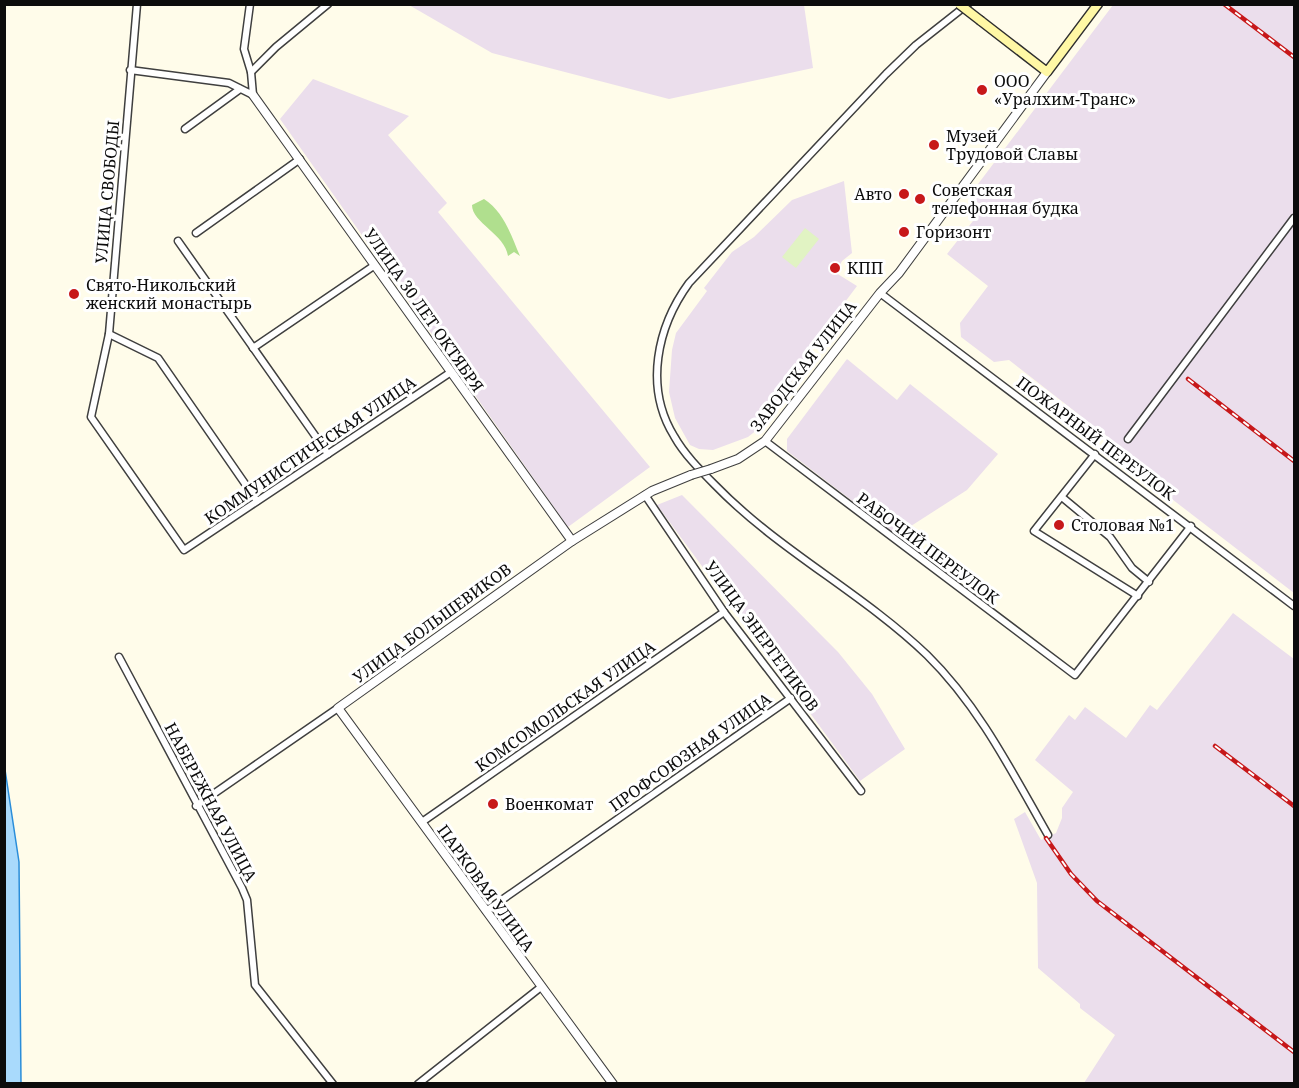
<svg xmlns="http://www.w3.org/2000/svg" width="1299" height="1088" font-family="'Noto Serif',serif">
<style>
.industrial{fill:#ebdeec}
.forest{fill:#b0df8e}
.pitch{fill:#e1f3c3}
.water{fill:#a9dafc;stroke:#2a8dd9;stroke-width:1.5}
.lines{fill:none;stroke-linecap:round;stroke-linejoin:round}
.minor-casing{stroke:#3f3f3f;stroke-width:9}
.tertiary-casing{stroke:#3f3f3f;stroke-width:10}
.secondary-casing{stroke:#2e2e2e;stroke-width:11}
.minor{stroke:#fff;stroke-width:6}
.tertiary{stroke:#fff;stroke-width:8}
.secondary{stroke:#fff8a5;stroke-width:8}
.rail-casing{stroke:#c7181a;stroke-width:4.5}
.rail{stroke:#fff;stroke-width:2;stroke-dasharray:7;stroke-linecap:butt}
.tertiary-bridge-casing{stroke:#3f3f3f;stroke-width:10;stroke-linecap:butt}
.secondary-bridge-casing{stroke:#2e2e2e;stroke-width:11;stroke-linecap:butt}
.tertiary-bridge{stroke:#fff;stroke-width:8}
.secondary-bridge{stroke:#fff8a5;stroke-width:8}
.poi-dot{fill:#c7181a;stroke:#fff;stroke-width:2}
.labels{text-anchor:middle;stroke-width:6;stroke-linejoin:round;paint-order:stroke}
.poi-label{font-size:16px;fill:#0c0c0c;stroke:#fff;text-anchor:start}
.street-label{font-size:16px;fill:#0c0c0c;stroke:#fff}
</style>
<rect width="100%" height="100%" fill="#fffcea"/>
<!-- industrial -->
<g class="industrial">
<path d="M409 5H804L813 68 669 99 492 53Z"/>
<path d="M1113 5H1294V593L1142 476 1136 459 1009 360 994 362 961 337 960 323 988 286 947 254 984 207 969 196Z"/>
<path d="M313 79 409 116 388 135 447 203 438 212 650 467 568 527 280 119Z"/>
<path d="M844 181 852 253 842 261 836 273 857 286 830 322 832 324 828 329 825 328 808 351 811 354 758 429 748 437 713 450 699 449 690 445 675 418 669 392 672 350 676 333 707 291 704 288 732 252 754 237 792 200Z"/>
<path d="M847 359 897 400 910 384 998 454 967 490 897 535 787 451V439Z"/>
<path d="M682 495 838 652 872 694 905 749 860 781 657 505Z"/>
<path d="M1233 613 1294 659V1083H1084L1115 1035 1080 1008V1004L1038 968 1037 883 1014 819 1025 812 1041 840 1056 833 1062 818V808L1073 792 1035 760 1069 715 1075 720 1085 707 1126 738 1150 705 1157 710Z"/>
</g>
<!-- forest -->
<path class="forest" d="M484 199C504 212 511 235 520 256L514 252 508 256C505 234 472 223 472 205Z"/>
<!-- pitch -->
<path class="pitch" d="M805 228 819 239 796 268 782 257Z"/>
<!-- water -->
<path class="water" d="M4 763 19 862 21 1083H5Z"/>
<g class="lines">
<defs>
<g id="minor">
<path d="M137 4 109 334 91 417 184 550 451 372"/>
<path d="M968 4 916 45 886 74 689 283C657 327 644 387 674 436 684 454 700 470 715 485 778 550 861 592 927 655 979 706 1012 772 1048 835"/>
<path d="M130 70 229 83 253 95 251 72 244 49 250 4"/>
<path d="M251 72 276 47 328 4"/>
<path d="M185 129 240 89"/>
<path d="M196 233 300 159"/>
<path d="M178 241 328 454"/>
<path d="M880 293 1294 606"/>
<path d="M109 334 158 358 257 501"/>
<path d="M253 348 375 265"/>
<path d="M1128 439 1294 218"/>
<path d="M765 441 1075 675 1191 526"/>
<path d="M1095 454 1034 531 1138 596"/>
<path d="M645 495 724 612 861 791"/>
<path d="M1063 498 1110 537 1132 568 1149 582"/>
<path d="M119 657 242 888 247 900 255 985 333 1084"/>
<path d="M196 806 338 708"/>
<path d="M422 822 724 612"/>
<path d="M486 911 791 698"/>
<path d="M418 1084 541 987"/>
</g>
<g id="tertiary">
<path d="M253 95 572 541"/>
<path d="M711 469 738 459 765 441 880 293 899 273 1047 72"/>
<path d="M613 1084 338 708 572 541 652 491 691 475"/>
</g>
<path id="secondary" d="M981 21 1047 72 1098 4"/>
</defs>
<!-- minor casing -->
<use href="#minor" class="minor-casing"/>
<!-- tertiary casing -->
<use href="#tertiary" class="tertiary-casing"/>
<!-- secondary casing -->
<use href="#secondary" class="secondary-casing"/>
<!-- minor -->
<use href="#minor" class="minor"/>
<!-- tertiary -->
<use href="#tertiary" class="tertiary"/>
<!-- secondary -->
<use href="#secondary" class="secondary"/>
<defs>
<g id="rail">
<path d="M1224 4 1294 57"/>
<path d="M1188 379 1294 461"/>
<path d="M1215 746 1294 806"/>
<path d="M1046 838 1071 874 1097 901 1294 1052"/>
</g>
</defs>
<!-- rail casing -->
<use href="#rail" class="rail-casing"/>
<!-- rail -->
<use href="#rail" class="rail"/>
<defs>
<path id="tertiary-bridge" d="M691 475 711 469"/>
<path id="secondary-bridge" d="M959 4 981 21"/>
</defs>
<!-- tertiary-bridge casing -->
<use href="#tertiary-bridge" class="tertiary-bridge-casing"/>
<!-- secondary-bridge casing -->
<use href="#secondary-bridge" class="secondary-bridge-casing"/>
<!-- tertiary-bridge -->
<use href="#tertiary-bridge" class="tertiary-bridge"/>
<!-- secondary-bridge -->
<use href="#secondary-bridge" class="secondary-bridge"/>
</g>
<!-- markers -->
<g class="poi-dot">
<circle cx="982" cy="90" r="6"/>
<circle cx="934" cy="145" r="6"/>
<circle cx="904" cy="194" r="6"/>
<circle cx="920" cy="199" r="6"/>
<circle cx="904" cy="232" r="6"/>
<circle cx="835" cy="268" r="6"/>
<circle cx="74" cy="294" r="6"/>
<circle cx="1059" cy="525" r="6"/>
<circle cx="493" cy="804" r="6"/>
</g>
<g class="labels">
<!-- poi labels -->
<g class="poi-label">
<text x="994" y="87">ООО<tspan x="994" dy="18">«Уралхим-Транс»</tspan></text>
<text x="946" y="142">Музей<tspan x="946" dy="18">Трудовой Славы</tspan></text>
<text x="932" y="196">Советская<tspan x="932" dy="18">телефонная будка</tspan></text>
<text x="892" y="200" text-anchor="end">Авто</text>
<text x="916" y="238">Горизонт</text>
<text x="847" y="274">КПП</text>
<text x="86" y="291">Свято-Никольский<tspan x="86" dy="18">женский монастырь</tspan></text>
<text x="1071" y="531">Столовая №1</text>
<text x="505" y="810">Военкомат</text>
</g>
<!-- street labels -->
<g class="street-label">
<text transform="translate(107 192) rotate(-85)" y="6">УЛИЦА СВОБОДЫ</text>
<text transform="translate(424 310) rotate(55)" y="6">УЛИЦА 30 ЛЕТ ОКТЯБРЯ</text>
<text transform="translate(803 366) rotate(-52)" y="6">ЗАВОДСКАЯ УЛИЦА</text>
<text transform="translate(1096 438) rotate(37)" y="6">ПОЖАРНЫЙ ПЕРЕУЛОК</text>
<text transform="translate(310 450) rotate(-34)" y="6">КОММУНИСТИЧЕСКАЯ УЛИЦА</text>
<text transform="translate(928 548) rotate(37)" y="6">РАБОЧИЙ ПЕРЕУЛОК</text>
<text transform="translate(432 623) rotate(-36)" y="6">УЛИЦА БОЛЬШЕВИКОВ</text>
<text transform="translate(762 636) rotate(54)" y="6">УЛИЦА ЭНЕРГЕТИКОВ</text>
<text transform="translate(565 706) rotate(-35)" y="6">КОМСОМОЛЬСКАЯ УЛИЦА</text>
<text transform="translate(690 752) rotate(-35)" y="6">ПРОФСОЮЗНАЯ УЛИЦА</text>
<text transform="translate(211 802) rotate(62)" y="6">НАБЕРЕЖНАЯ УЛИЦА</text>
<text transform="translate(486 888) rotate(54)" y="6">ПАРКОВАЯ УЛИЦА</text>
</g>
</g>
<!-- border -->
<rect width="1299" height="1088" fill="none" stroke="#0c0c0c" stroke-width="12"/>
</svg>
